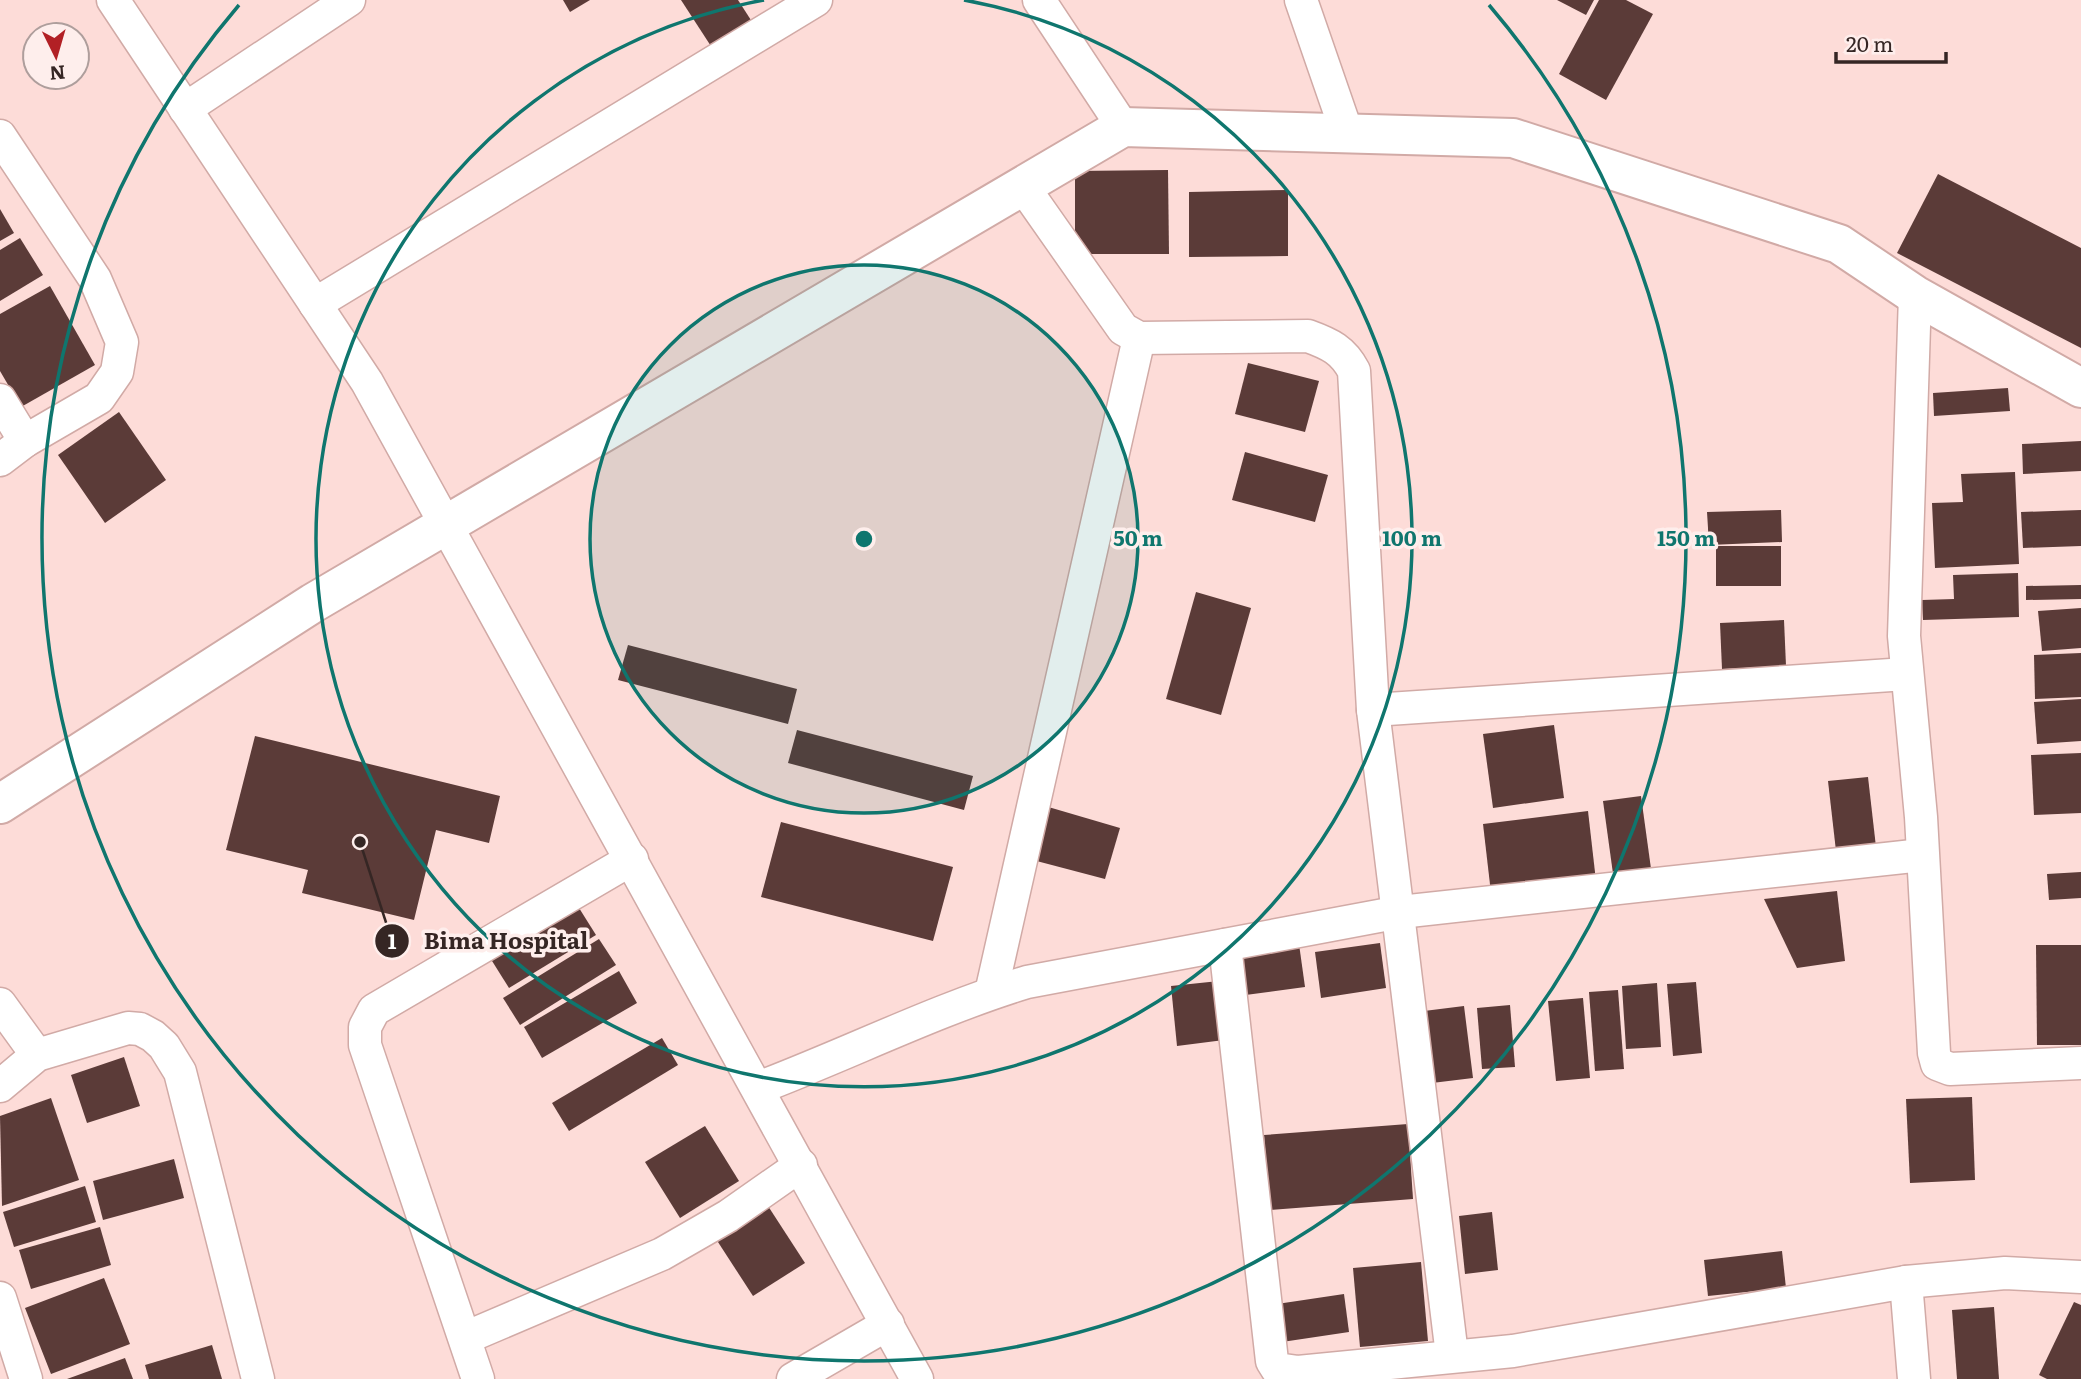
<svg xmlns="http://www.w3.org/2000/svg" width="2081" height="1379" font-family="Literata,serif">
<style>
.building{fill:#5b3b38}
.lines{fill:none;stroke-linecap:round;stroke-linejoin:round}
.minor-casing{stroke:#d1aaa6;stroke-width:35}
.tertiary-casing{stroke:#d1aaa6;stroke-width:42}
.minor{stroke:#fff;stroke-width:32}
.tertiary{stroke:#fff;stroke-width:38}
.ring{fill:none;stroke:#0f766e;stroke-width:3.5}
.centre{fill:#0f766e;stroke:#feeeec;stroke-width:3.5}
.ring-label{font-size:21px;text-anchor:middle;font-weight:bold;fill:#0f766e;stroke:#feeeec;stroke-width:7;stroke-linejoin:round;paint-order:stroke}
.leader{fill:none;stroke:#352624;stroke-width:2.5}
.callout-dot{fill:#352624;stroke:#feeeec;stroke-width:2.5}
.mark-label{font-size:21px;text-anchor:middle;font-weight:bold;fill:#fff}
.callout-label{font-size:23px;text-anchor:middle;font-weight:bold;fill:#352624;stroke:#feeeec;stroke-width:7;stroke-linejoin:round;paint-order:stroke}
</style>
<rect width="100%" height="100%" fill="#fddcd8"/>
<!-- building -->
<g class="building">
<path d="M563 0H590L570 12Z"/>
<path d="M681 0H738L758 31 718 57Z"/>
<path d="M1557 0H1594L1586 15Z"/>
<path d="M1599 0H1626L1653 14 1606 100 1559 74Z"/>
<path d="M1168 170 1169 254H1075V171Z"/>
<path d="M1938 174 2081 248V348L1897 253Z"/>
<path d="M1288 190V256L1189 257V192Z"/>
<path d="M0 209 14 233 0 241Z"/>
<path d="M20 238 43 275 0 301V250Z"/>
<path d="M50 286 95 365 21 407 0 371V314Z"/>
<path d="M1248 363 1319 381 1305 432 1235 414Z"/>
<path d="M2008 388 2010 411 1934 416 1933 393Z"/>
<path d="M119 412 166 480 105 523 58 455Z"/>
<path d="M2081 441V471L2023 474 2022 444Z"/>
<path d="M1245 452 1328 475 1315 522 1232 500Z"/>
<path d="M2015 472 2019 564 1935 568 1932 503 1963 502 1961 474Z"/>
<path d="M1781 510 1782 542 1709 545 1707 512Z"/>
<path d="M2081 510V546L2023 548 2021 512Z"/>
<rect x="1716" y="546" width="65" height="40"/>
<path d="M2018 573 2019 617 1923 620 1922 600 1954 599 1953 575Z"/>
<path d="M2081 585V599L2026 600V586Z"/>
<path d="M1196 592 1251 608 1221 715 1166 699Z"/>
<path d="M2081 608V648L2042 651 2038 611Z"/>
<path d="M1784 620 1786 666 1722 669 1720 623Z"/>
<path d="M628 645 797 689 788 724 618 680Z"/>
<path d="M2081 653V697L2035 699 2034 655Z"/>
<path d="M2081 699V741L2037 744 2034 702Z"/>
<path d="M1554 725 1564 798 1493 808 1483 734Z"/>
<path d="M797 730 973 776 964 810 788 763Z"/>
<path d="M255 736 500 796 489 843 436 830 414 920 302 893 308 870 226 850Z"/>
<path d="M2081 753V813L2034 815 2031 755Z"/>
<path d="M1868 777 1876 847 1836 851 1828 781Z"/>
<path d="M1641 796 1652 876 1614 881 1603 801Z"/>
<path d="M1045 806 1120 828 1105 879 1029 859Z"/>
<path d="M1588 811 1596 881 1491 893 1483 824Z"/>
<path d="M781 822 953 867 933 941 761 897Z"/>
<path d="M2081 872V898L2049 900 2047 874Z"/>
<path d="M1837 891 1845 961 1797 968 1764 899Z"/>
<path d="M574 900 596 935 509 988 487 953Z"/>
<path d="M599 939 616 965 520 1025 503 998Z"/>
<path d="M1380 943 1386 988 1321 998 1315 952Z"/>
<path d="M1299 944 1305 987 1238 996 1232 953Z"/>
<path d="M2036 945H2081V1045H2037Z"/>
<path d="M619 971 637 1003 542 1058 524 1027Z"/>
<path d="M1219 981 1224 1040 1177 1046 1171 986Z"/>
<path d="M1696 982 1702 1053 1673 1056 1667 984Z"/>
<path d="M1657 983 1661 1047 1626 1049 1622 986Z"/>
<path d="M1618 990 1624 1069 1595 1071 1589 992Z"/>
<path d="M1583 998 1590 1078 1556 1081 1548 1001Z"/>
<path d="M1510 1005 1515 1067 1482 1069 1477 1008Z"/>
<path d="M1464 1006 1473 1078 1432 1083 1424 1011Z"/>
<path d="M662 1038 678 1065 569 1131 552 1103Z"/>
<path d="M124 1057 140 1106 87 1123 71 1075Z"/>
<path d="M1972 1097 1975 1180 1910 1183 1906 1099Z"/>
<path d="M51 1098 79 1180 2 1206 0 1116Z"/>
<path d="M1408 1124 1413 1199 1270 1210 1264 1135Z"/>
<path d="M705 1126 739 1181 680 1218 645 1162Z"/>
<path d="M174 1159 184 1198 103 1220 93 1181Z"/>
<path d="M85 1186 96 1222 14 1247 3 1212Z"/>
<path d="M768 1206 805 1263 753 1296 716 1239Z"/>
<path d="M1492 1212 1498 1270 1465 1274 1459 1216Z"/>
<path d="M100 1227 111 1265 31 1289 19 1250Z"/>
<path d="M1782 1251 1786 1288 1708 1296 1704 1260Z"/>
<path d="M1421 1262 1428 1341 1360 1347 1353 1268Z"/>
<path d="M104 1278 130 1344 51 1374 25 1308Z"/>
<path d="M1344 1294 1349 1332 1282 1342 1277 1304Z"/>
<path d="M2074 1302 2081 1305V1379H2047L2039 1375Z"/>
<path d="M1994 1307 1999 1379H1957L1952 1310Z"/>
<path d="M212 1345 222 1379H149L145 1365Z"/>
<path d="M125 1358 133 1379H67Z"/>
</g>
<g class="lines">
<defs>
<g id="minor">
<path d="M113 0 367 382 917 1379"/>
<path d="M1039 0 1123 127"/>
<path d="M1301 0 1347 133"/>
<path d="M185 109 349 0"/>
<path d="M0 136 95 279 122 342 117 372 99 398 25 441 0 460"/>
<path d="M1022 185 1123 329 1139 338 1308 336C1330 344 1343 350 1354 371L1373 710 1452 1355"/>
<path d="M1915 295 1904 636 1921 817 1934 1053 1937 1064 1950 1069 2081 1063"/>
<path d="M315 304 816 0"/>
<path d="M0 400 25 441"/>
<path d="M1373 710 1906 674"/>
<path d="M1225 945 1272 1361 1277 1369 1298 1372 1513 1351 1906 1282 2005 1273 2081 1277"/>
<path d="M991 993 1139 338"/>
<path d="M0 1004 37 1055"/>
<path d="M0 1086 37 1055 128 1028 140 1029 153 1036 164 1046 180 1072 258 1379"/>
<path d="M758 1088C848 1054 935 1010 1027 982L1400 912 1922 855"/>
<path d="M1906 1282 1914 1379"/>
<path d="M0 1298 26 1379"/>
<path d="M465 1338 662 1254 728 1216 801 1165"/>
<path d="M478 1379 365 1045V1027L374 1010 632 859"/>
<path d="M793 1379 888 1324"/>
</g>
<path id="tertiary" d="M0 804 313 603 1123 127 1513 138 1839 244 1915 295 2081 388"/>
</defs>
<!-- minor casing -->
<use href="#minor" class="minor-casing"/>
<!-- tertiary casing -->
<use href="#tertiary" class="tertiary-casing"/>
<!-- minor -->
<use href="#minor" class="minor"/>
<!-- tertiary -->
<use href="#tertiary" class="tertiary"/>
</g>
<!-- distance rings -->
<circle cx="864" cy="539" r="274" fill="#0f766e" fill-opacity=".12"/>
<g class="ring">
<circle cx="864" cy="539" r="274"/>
<path d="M964 0A548 548 0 1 1 764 0"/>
<path d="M1489 5A822 822 0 1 1 239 5"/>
</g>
<circle cx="864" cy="539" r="10" class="centre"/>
<g class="ring-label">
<text x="1138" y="546">50 m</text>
<text x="1412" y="546">100 m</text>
<text x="1686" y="546">150 m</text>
</g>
<!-- callouts -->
<path class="leader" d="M360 842L392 941"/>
<g class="callout-dot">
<circle cx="360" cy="842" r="7"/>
<circle cx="392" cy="941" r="18"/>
</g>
<g class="mark-label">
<text x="392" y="949">1</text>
</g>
<g class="callout-label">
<text x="506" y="949">Bima Hospital</text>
</g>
<!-- north arrow -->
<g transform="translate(56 56) rotate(175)"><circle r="33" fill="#feeeec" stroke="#ae9e9c" stroke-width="2"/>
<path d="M0-5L12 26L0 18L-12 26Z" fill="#b22025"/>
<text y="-10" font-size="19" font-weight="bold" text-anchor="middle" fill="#352624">N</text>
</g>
<!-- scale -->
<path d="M1836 52v10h110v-10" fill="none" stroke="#352624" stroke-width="3.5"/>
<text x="1846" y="52" font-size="21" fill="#352624" stroke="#feeeec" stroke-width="5" paint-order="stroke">20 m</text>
</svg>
